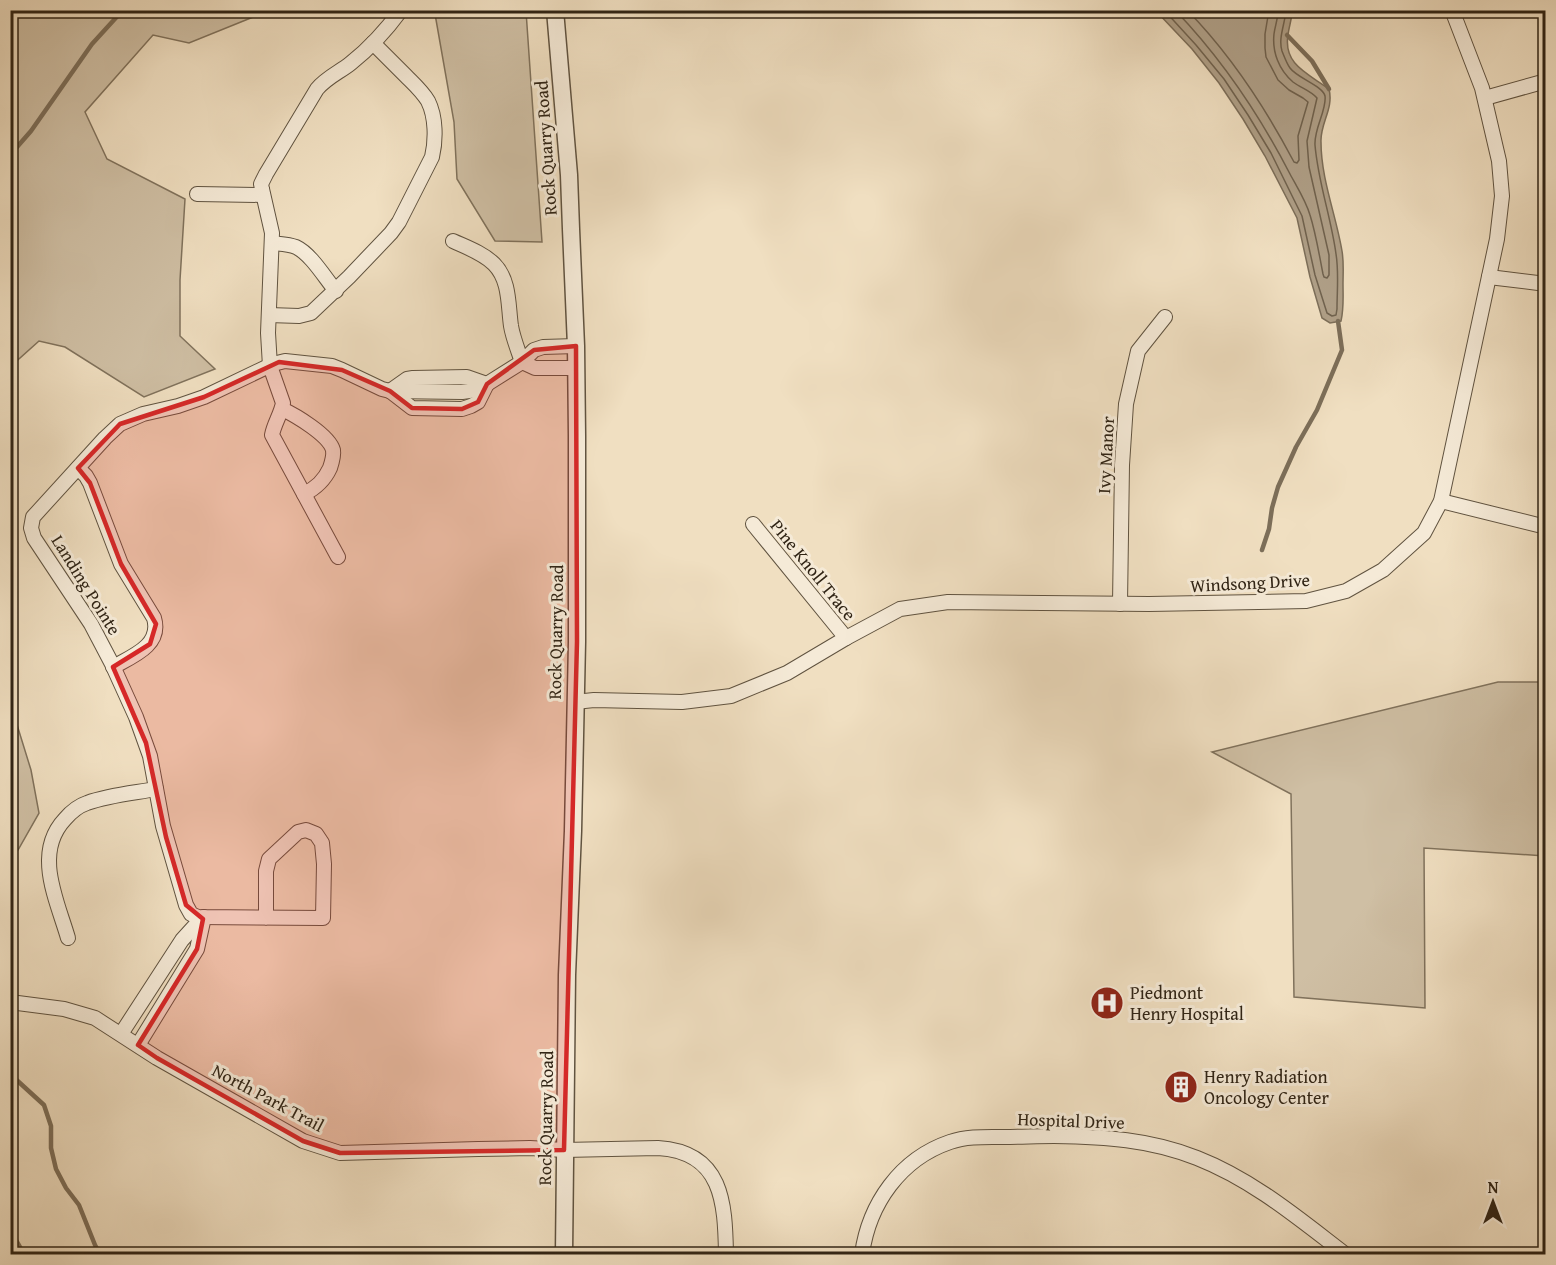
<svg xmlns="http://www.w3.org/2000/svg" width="1556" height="1265" font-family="'Gentium Book Plus',serif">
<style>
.green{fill:#cfbfa4;stroke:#80725c;stroke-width:1.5}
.water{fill:#af9f87;stroke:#7c6e59;stroke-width:1.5}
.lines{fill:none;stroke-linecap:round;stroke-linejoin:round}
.shore{stroke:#70624e;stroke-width:1.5}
.stream{stroke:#7c6e59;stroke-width:4.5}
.minor-casing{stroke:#605340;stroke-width:16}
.tertiary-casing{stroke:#605340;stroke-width:19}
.minor{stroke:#f5ead7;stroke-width:14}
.tertiary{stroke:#f5ead7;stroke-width:16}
.marked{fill:#d62828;fill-opacity:0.2;stroke:#d62828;stroke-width:4.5;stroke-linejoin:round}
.labels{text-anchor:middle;stroke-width:6;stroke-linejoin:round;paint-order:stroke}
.street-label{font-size:18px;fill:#302415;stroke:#f5ead7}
.poi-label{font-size:18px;fill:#302415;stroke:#f5ead7;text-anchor:start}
</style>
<rect width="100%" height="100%" fill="#f0dfc1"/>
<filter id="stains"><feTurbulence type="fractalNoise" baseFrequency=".00333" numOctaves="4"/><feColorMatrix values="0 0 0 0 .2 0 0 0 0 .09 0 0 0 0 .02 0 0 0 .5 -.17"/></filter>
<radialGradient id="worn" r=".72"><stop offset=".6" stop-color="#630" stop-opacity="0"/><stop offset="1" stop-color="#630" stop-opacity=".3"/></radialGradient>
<!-- green -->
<g class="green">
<path d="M11 10 268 11 189 43 153 35 85 112 107 159 185 199 180 280V336L215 369 144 397 65 347 39 341 11 366Z"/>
<path d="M436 11H526L542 242 495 241 457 179 454 122 435 14Z"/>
<path d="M1498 682H1545V856L1424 848 1425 1008 1294 997 1291 794 1212 752Z"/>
<path d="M10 702 31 770 39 813 18 850 11 851Z"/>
</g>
<!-- water -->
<path class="water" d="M1156 11H1292C1292 19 1289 26 1288 35 1283 65 1309 74 1329 89 1334 109 1320 123 1321 142 1321 179 1336 215 1342 251 1344 262 1343 273 1343 284 1343 297 1344 308 1341 321L1330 323 1322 318 1310 277 1297 218 1265 156 1243 119 1219 83 1192 49Z"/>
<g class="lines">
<!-- shore -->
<g class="shore">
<path d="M1164 10 1196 45 1224 79 1248 115 1271 153 1302 216 1315 275 1327 313 1332 316 1336 315 1337 309C1337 291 1339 272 1336 254 1331 217 1318 182 1315 145 1314 128 1327 110 1325 96 1323 86 1297 78 1290 68 1287 64 1284 56 1282 51 1278 38 1285 24 1286 10"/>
<path d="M1175 10C1222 59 1259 114 1290 174 1297 187 1306 201 1310 215 1316 234 1319 254 1323 274L1324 277 1327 278 1329 275V255L1309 167 1307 141 1317 98C1311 91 1301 88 1293 82 1279 70 1272 52 1274 34 1275 26 1278 19 1278 10"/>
<path d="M1187 10C1231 55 1265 107 1294 162L1297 163 1299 160 1298 136 1308 102 1303 98 1289 90 1278 80 1266 57 1265 48V34L1269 10"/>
</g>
<!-- stream -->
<g class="stream">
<path d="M1287 35 1312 61 1329 89"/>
<path d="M10 155 31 131 92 44 123 10"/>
<path d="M1262 550 1269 529 1272 508 1278 487 1296 447 1317 410 1342 350 1338 321"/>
<path d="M10 1074 44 1105 51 1126V1148L56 1169 66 1188 79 1205 95 1245 100 1254"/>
<path d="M10 1226 16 1240 24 1254"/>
</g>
<defs>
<g id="minor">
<path d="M1485 98 1546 81"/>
<path d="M197 194 263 195"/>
<path d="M453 241C466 247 483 253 494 264 510 280 508 305 511 326 513 338 518 350 522 362L535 368H577"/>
<path d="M272 243C280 244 288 244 296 247 311 254 325 278 336 291"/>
<path d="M1489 277 1546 284"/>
<path d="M269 315 299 316 311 313 349 277 391 233 399 222 432 157C436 140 436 117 428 101 422 91 414 84 406 76 395 65 384 54 373 43"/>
<path d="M390 391 412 408 462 409 471 406 478 402 487 384"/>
<path d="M390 391 407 379 413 378 467 377 487 384"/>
<path d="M282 409C295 415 329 435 333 450 334 456 332 462 330 468 324 481 316 488 304 494"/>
<path d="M78 468 86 476 90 483 121 564 154 618C162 645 133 656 113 667"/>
<path d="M1441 501 1546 527"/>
<path d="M753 524 846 638"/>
<path d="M338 557 272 435C274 424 281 414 283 403L270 366 268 333 272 233 262 189 261 184 266 174 317 89C327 77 340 72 351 63 370 48 387 29 401 10"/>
<path d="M1120 604 1122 465 1126 404 1138 351 1165 317"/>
<path d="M575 702 594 700 682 702 731 696 787 673 846 638 900 609 948 602 1149 604 1306 601 1346 591 1383 570 1424 533 1441 501 1497 239 1502 196 1499 161 1482 88 1452 10"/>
<path d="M266 918V871L269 859 298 832 306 830 316 834 322 843 324 864 323 918 198 917 191 914 186 905 163 826 150 756 136 717 112 664 91 624 34 538 31 528 33 517 105 438 120 424 143 414 178 406 204 397 273 364 285 361 332 366 342 370 382 389 390 391 462 392 476 390 487 384 522 362 534 350 543 347 576 346"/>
<path d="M68 938C57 900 33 853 65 819 71 812 78 806 87 803 109 795 134 793 156 789"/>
<path d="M10 1002 64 1009 95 1018 157 1058 303 1141 340 1153 478 1149 530 1148 564 1150 658 1148C723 1152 725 1203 726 1254"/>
<path d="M121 1034 182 940 202 918"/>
<path d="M138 1045 197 949 204 917"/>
<path d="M862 1254C869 1204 900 1159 950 1142 967 1136 986 1137 1004 1137 1021 1137 1037 1136 1054 1136 1105 1137 1149 1139 1197 1158 1253 1180 1298 1218 1345 1254"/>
</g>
<path id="tertiary" d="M555 10 569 175 571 229 576 346 577 436V642L573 831 567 975 564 1254"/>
</defs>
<!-- minor casing -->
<use href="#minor" class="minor-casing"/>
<!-- tertiary casing -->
<use href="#tertiary" class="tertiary-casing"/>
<!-- minor -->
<use href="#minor" class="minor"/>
<!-- tertiary -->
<use href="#tertiary" class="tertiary"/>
</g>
<!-- marked area -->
<path class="marked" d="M576 346 577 642 564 1150 340 1153 303 1141 157 1058 138 1045 197 949 203 919 186 905 166 837 146 743 113 667 150 644 156 624 121 564 90 483 78 468 120 424 204 397 279 362 342 370 390 391 412 408 462 409 478 402 487 384 534 350Z"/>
<!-- icons -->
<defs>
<symbol id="hospital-disc" viewBox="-11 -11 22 22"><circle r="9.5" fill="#8f2418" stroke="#f5ead7"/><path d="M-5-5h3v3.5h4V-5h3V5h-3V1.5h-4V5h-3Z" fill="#fff"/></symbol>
<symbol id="building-disc" viewBox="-11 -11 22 22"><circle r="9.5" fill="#8f2418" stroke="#f5ead7"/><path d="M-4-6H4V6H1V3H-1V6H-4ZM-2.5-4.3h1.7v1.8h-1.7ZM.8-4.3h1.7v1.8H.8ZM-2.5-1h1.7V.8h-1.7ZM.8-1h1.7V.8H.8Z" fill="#fff"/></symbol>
</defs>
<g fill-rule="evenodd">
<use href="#hospital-disc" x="1088" y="984" width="38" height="38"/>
<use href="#building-disc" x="1162" y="1068" width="38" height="38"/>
</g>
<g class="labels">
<!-- street labels -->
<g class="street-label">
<text transform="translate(546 148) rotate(-94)" y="6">Rock Quarry Road</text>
<text transform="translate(1106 455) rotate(-87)" y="6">Ivy Manor</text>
<text transform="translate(813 570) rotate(51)" y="6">Pine Knoll Trace</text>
<text transform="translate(1250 583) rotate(-3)" y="6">Windsong Drive</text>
<text transform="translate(86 585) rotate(58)" y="6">Landing Pointe</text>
<text transform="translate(556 632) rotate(-89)" y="6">Rock Quarry Road</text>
<text transform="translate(268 1098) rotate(28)" y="6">North Park Trail</text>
<text transform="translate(546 1118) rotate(-89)" y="6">Rock Quarry Road</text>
<text transform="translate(1071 1121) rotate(2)" y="6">Hospital Drive</text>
</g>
<!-- poi labels -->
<g class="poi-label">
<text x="1130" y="999">Piedmont<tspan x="1130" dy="21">Henry Hospital</tspan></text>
<text x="1204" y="1083">Henry Radiation<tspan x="1204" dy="21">Oncology Center</tspan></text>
</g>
</g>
<!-- margin -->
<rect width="1556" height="1265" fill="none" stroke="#f0dfc1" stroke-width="36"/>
<rect x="12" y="12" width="1532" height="1241" fill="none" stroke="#302415" stroke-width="3"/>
<rect x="18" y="18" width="1520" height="1229" fill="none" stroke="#302415" stroke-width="1.5"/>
<!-- north arrow -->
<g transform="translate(1493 1202)" stroke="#f5ead7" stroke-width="4.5" paint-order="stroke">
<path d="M0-4.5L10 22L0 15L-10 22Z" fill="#302415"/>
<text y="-9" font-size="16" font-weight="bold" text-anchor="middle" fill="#302415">N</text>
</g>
<rect width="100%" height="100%" filter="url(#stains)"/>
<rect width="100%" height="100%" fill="url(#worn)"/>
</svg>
